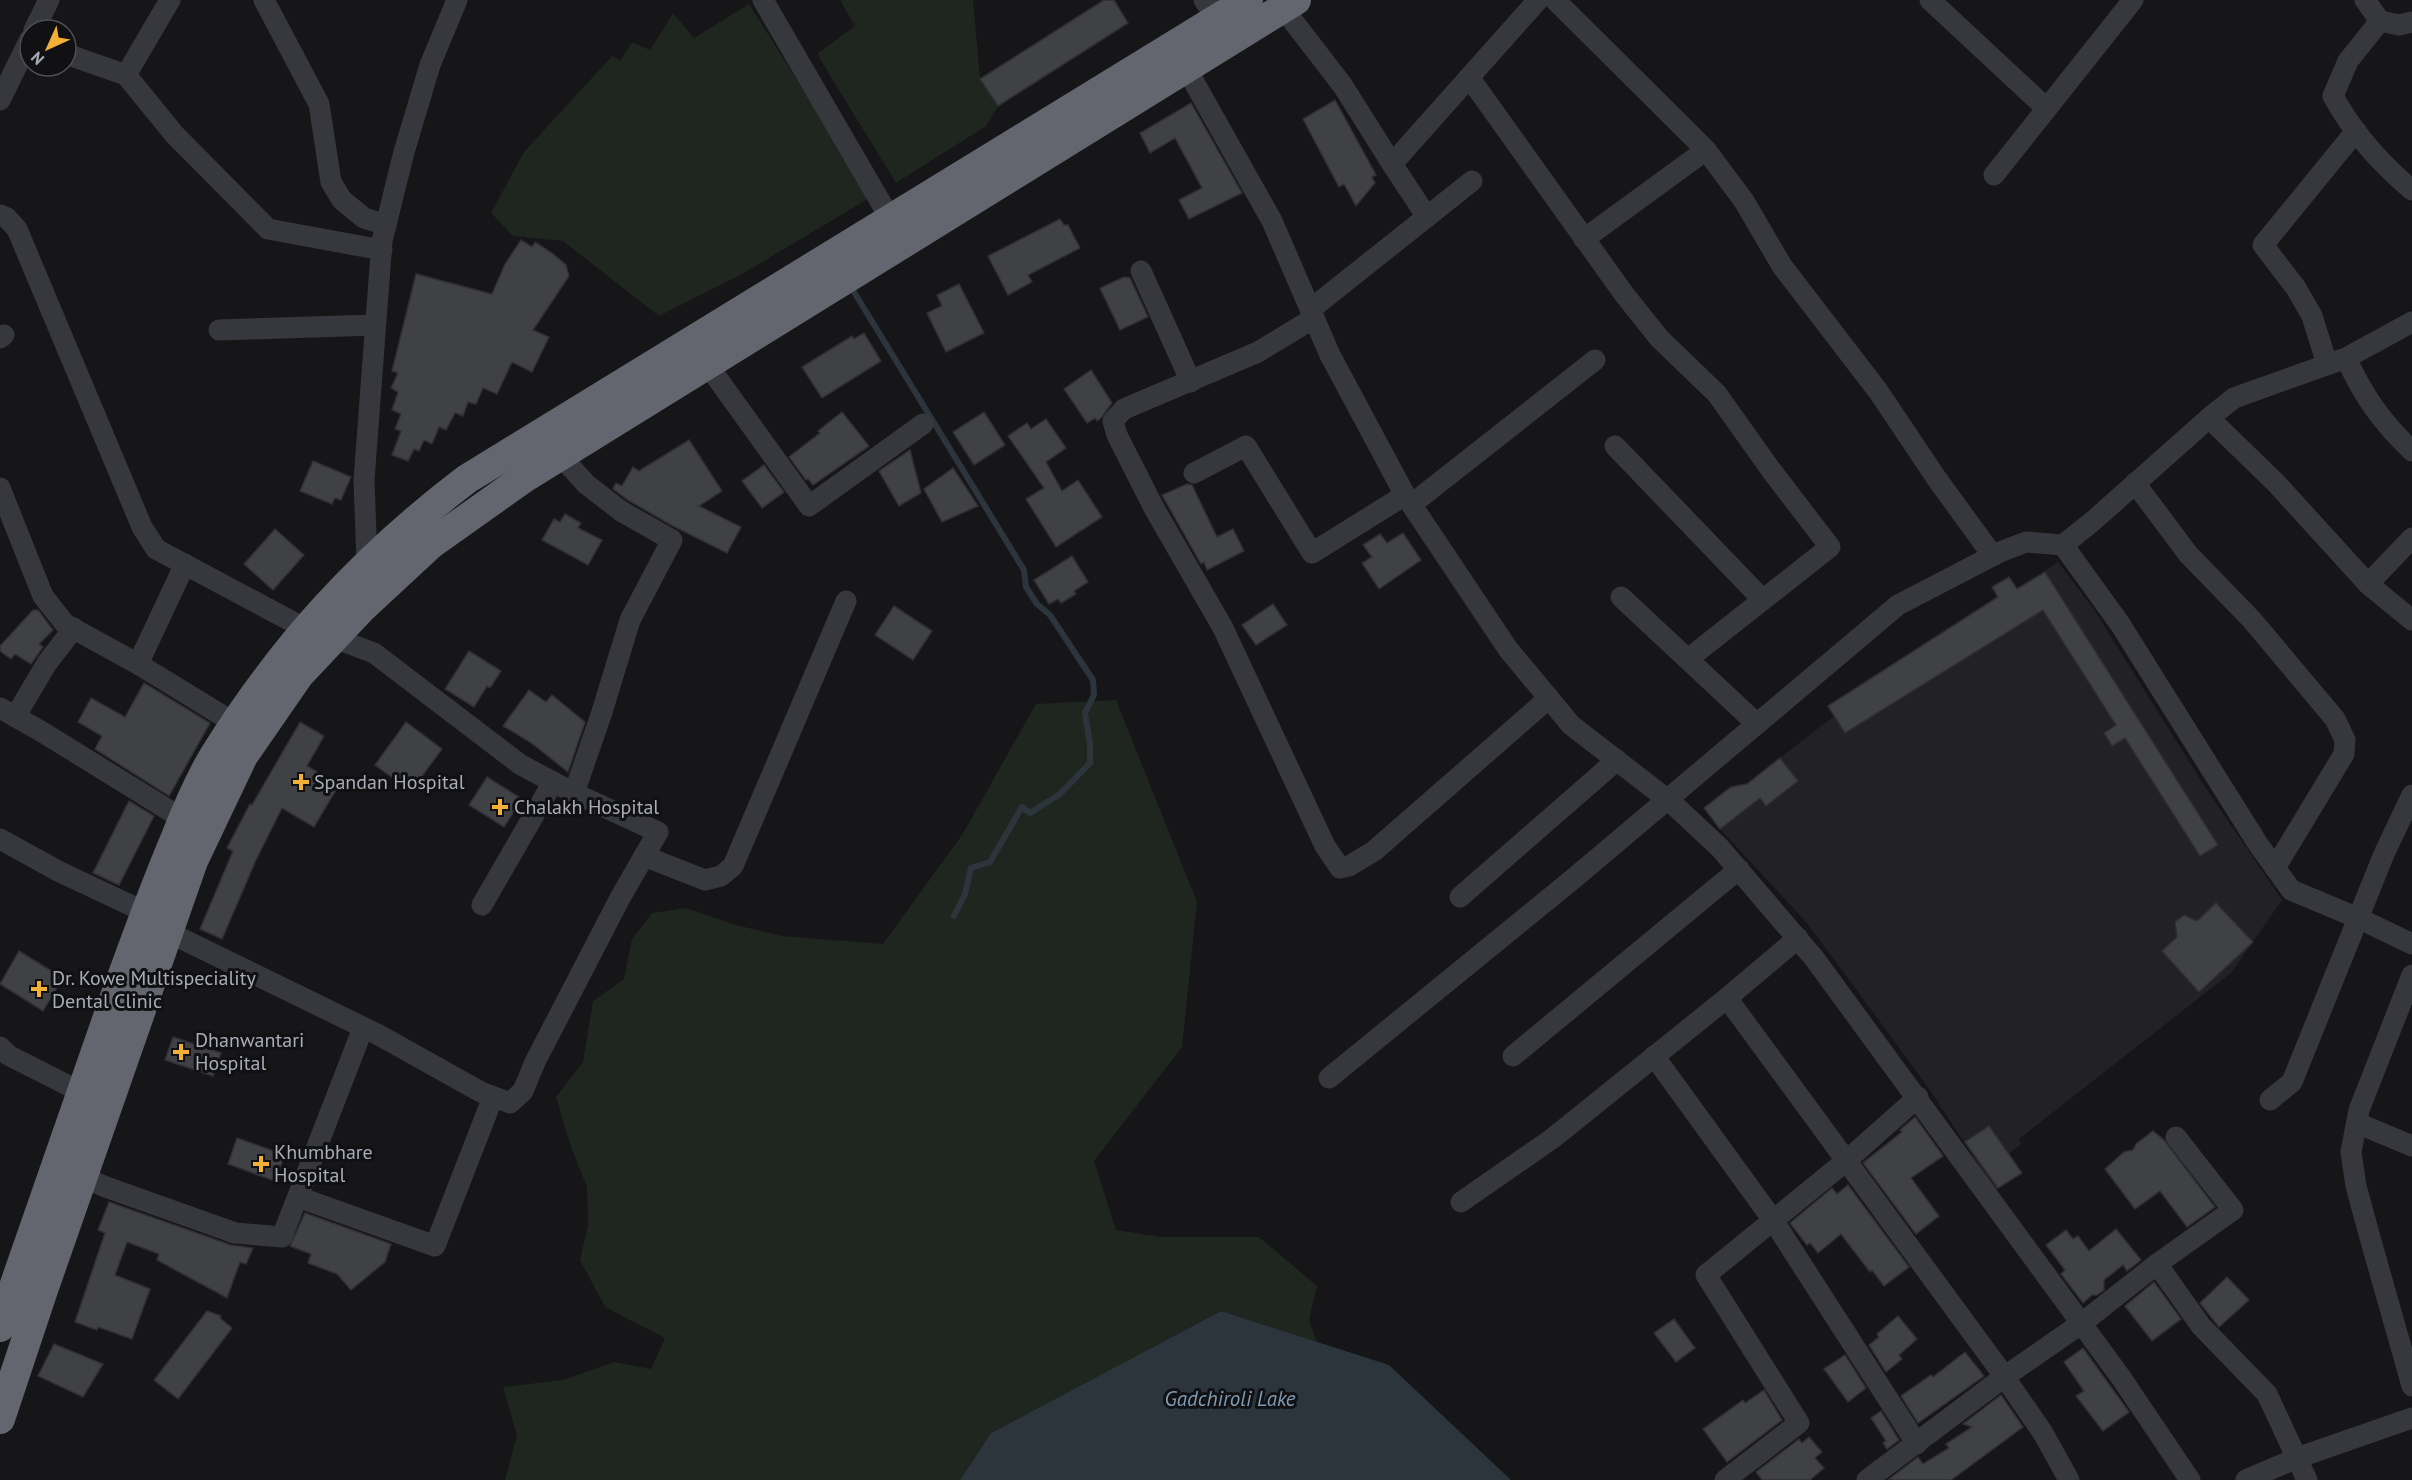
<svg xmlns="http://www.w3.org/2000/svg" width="2412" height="1480" font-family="'PT Sans',sans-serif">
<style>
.built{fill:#222225}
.green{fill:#1e261f}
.water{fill:#2c353c}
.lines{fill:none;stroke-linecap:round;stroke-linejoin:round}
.stream{stroke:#2c353c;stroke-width:6}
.building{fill:#404145;stroke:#303034;stroke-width:1.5}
.minor{stroke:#37383d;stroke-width:21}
.highway{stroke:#63666e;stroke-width:30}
.poi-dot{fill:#f2b134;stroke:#111113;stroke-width:2}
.labels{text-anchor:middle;stroke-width:6;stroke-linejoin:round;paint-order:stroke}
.poi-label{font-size:20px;fill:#a8adb8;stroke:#111113;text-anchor:start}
.water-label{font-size:21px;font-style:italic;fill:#7f9bb3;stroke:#111113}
</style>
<rect width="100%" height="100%" fill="#161618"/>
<!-- built -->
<path class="built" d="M2058 562 2093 608 2205 787 2282 900 2232 972 2019 1139 2021 1144 2009 1154 2022 1173 1995 1190 1928 1087 1807 923 1720 829 1704 808 1731 787 1736 786 1740 789 1834 716 1828 706 1998 598 1992 587 2009 577 2017 589Z"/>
<!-- green -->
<g class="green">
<path d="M840 0H973L980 79 998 106 986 126 896 183 817 54 855 26Z"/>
<path d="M749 4 871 197 744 273 659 316 563 241 513 236 491 213 524 152 612 56 620 61 632 42 650 50 673 13 694 38Z"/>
<path d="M1116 700 1197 902 1182 1047 1094 1161 1116 1230 1161 1237H1259L1317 1286 1309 1320 1317 1342 1221 1311 991 1433 960 1480H505L517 1435 503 1387 563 1380 614 1362 651 1369 665 1338 605 1307 580 1260 588 1224 587 1187 571 1147 556 1097 583 1062 593 1001 624 979 632 939 652 913 686 908 736 925 782 936 883 944 962 835 1036 704Z"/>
</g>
<!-- water -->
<path class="water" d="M1221 1311 1389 1365 1511 1480H960L991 1433Z"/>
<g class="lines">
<!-- stream -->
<path class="stream" d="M851 287 1024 570 1026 587 1037 604 1050 615 1093 680 1094 695 1085 713 1090 744V763L1060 794 1030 813 1022 807 990 862 971 868 965 894 954 916"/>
</g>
<!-- building -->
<g class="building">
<path d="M1104 0H1114L1128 23 998 106 980 79Z"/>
<path d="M1335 100 1376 175 1372 177 1375 183 1356 206 1344 184 1339 187 1303 119Z"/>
<path d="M1191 103 1242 193 1189 219 1179 200 1202 188 1175 138 1150 153 1140 133Z"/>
<path d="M1060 219 1064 225H1068L1080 248 1028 275 1032 282 1008 295 988 256Z"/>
<path d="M521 240 532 247 535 242 552 253 566 265 569 276 533 330 549 337 532 372 512 362 497 394 483 388 476 404 468 402 463 416 455 413 446 430 439 427 432 444 424 440 419 451 414 449 408 461 392 455 401 431 395 429 401 414 392 410 398 392 391 388 398 373 392 371 416 274 492 294 505 264Z"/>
<path d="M1124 277 1130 278 1148 317 1120 330 1100 288Z"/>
<path d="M959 284 984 333 946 352 927 313 942 306 937 295Z"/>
<path d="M864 333 881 361 822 398 802 367 852 336 854 339Z"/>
<path d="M1091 370 1112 403 1101 418 1097 421 1095 418 1087 423 1064 389Z"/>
<path d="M842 412 869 446 813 485 808 479 806 480 789 457 820 433 818 431Z"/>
<path d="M984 412 1005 445 974 465 953 432Z"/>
<path d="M1046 419 1066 448 1046 462 1062 491 1078 480 1102 517 1056 547 1026 499 1044 488 1008 436 1027 423 1031 429Z"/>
<path d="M689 440 722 491 699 506 741 527 727 553 671 525 628 500 613 489 616 483 622 486 633 467 639 471Z"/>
<path d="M910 450 921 493 899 506 879 471Z"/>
<path d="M313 461 351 477 341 500 335 498 332 504 300 491Z"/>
<path d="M764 465 784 492 762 508 742 481Z"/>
<path d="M953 468 978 506 942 522 924 489Z"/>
<path d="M1187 484 1192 485 1217 537 1233 529 1244 551 1207 570 1204 562 1201 564 1162 495Z"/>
<path d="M565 514 581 523 578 528 602 540 588 565 542 540 554 519 560 522Z"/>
<path d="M275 529 304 555 273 590 244 564Z"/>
<path d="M1403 533 1421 560 1379 589 1362 563 1372 557 1363 545 1380 534 1387 543Z"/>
<path d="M1072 556 1088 582 1074 591 1076 594 1061 603 1058 599 1049 604 1034 580Z"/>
<path d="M2045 572 2218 845 2200 856 2125 738 2112 746 2104 733 2116 725 2043 610 1845 733 1828 706 1998 597 1992 587 2009 577 2017 589Z"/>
<path d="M1273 604 1287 625 1256 645 1242 625Z"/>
<path d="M894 606 932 631 913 660 875 635Z"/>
<path d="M33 610H38L53 630 39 644 43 647 31 664 15 654 11 659 0 651V646Z"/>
<path d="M469 651 501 671 490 688 487 686 474 707 445 689Z"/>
<path d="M144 683 210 723 169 796 95 749 102 736 78 722 91 698 125 717Z"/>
<path d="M529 690 546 702 552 695 585 722 568 772 530 742 503 726Z"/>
<path d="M300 722 324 736 307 766 339 785 314 827 282 808 256 860 222 939 200 929 233 851 227 848 250 804 252 805Z"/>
<path d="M406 722 442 749 411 791 375 765Z"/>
<path d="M1780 758 1798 781 1766 806 1760 798 1720 829 1704 808 1731 787 1747 784Z"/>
<path d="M487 777 522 799 504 827 469 805Z"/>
<path d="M129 801 154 816 119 885 93 873Z"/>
<path d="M2216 903 2253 942 2199 992 2162 951 2177 937 2175 922 2184 915 2197 921Z"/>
<path d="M19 951 63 978 43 1011 0 984Z"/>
<path d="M173 1037 221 1053 213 1076 165 1060Z"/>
<path d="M1915 1117 1943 1156 1911 1178 1939 1216 1916 1234 1863 1163 1902 1132 1900 1130Z"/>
<path d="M1989 1126 2022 1173 1998 1188 1965 1142Z"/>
<path d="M2153 1131 2164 1140 2215 1207 2187 1227 2160 1191 2135 1209 2105 1169 2124 1152 2133 1150 2136 1144Z"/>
<path d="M237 1138 285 1155 275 1181 228 1164Z"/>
<path d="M1848 1185 1909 1267 1884 1286 1872 1270 1870 1272 1841 1234 1818 1253 1810 1243 1807 1245 1790 1223 1832 1188 1837 1194Z"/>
<path d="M109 1202 231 1245 253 1248 246 1264 240 1262 227 1298 157 1260 159 1254 127 1242 115 1275 150 1289 132 1339 98 1327 97 1330 75 1322 105 1233 98 1230Z"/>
<path d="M305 1213 391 1244 385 1262 351 1290 337 1274 308 1263 311 1254 290 1246Z"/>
<path d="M2116 1229 2141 1260 2127 1271 2123 1265 2104 1280V1290L2097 1295H2092L2083 1303 2061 1274 2065 1270 2046 1245 2066 1230 2073 1239 2078 1236 2089 1251Z"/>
<path d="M2227 1277 2249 1300 2219 1327 2200 1303Z"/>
<path d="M2154 1282 2181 1319 2152 1341 2125 1306Z"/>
<path d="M207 1311 221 1316 220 1318 232 1328 178 1399 154 1380Z"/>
<path d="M1898 1316 1917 1339 1899 1355 1902 1359 1886 1372 1869 1345 1879 1337 1877 1334Z"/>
<path d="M1674 1319 1695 1348 1676 1362 1654 1333Z"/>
<path d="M54 1344 103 1364 83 1397 38 1376Z"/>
<path d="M2083 1348 2129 1412 2103 1431 2076 1396 2084 1391 2064 1362Z"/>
<path d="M1965 1352 1984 1376 1918 1423 1901 1396 1931 1375 1933 1377Z"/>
<path d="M1845 1355 1866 1388 1848 1402 1824 1369Z"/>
<path d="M1764 1390 1782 1420 1727 1462 1703 1429 1743 1400 1745 1403Z"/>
<path d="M2001 1395 2023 1427 1951 1480H1888L1918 1457 1923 1464 1949 1448 1946 1444 1972 1427 1963 1424Z"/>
<path d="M1881 1411 1899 1440 1887 1449 1883 1443 1886 1441 1871 1418Z"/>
<path d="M1809 1437 1822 1452 1815 1458 1824 1468 1810 1480H1762L1756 1472 1799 1439 1802 1443Z"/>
</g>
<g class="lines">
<!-- minor -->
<g class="minor">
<path d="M264 0 319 104 331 182 342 200 364 218 386 225"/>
<path d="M763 0 891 220"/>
<path d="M1204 0 1218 19"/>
<path d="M1555 0 1706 150 1744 201 1782 266 1878 391 1937 479 1993 556"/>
<path d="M1930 0 2046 108"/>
<path d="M2365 0 2380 21 2348 61 2333 96C2352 131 2381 164 2412 190"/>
<path d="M1283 8 1343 86 1392 164 1538 0"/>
<path d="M2380 21 2399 25 2412 22"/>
<path d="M34 30 49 0"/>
<path d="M66 54 126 75 174 134 268 229 382 250"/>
<path d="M1186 68 1272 221 1330 355 1405 495 1508 649 1571 725 1672 803 1720 848 1814 958 2122 1379 2190 1480"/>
<path d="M126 75 170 0"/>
<path d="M1469 77 1624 294 1659 338 1717 394 1771 470 1830 547 1688 659"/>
<path d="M0 100 30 39"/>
<path d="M1392 164 1427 217"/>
<path d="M1994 175 2133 0"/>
<path d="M0 215 7 218 17 229 142 527 156 549 306 629"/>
<path d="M1584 239 1706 150"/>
<path d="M1141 271 1191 382"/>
<path d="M1311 309 1472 181"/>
<path d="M1314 318 1258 352 1124 409 1113 421 1117 435 1154 508 1223 628 1325 846 1340 868 1349 866 1374 851 1549 698"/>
<path d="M219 330 375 325"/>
<path d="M0 338 4 335"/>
<path d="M2346 358C2364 397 2381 421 2412 451"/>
<path d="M707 364 809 506 923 424"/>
<path d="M2327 364 2312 316 2296 288 2263 245 2356 131"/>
<path d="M2209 418 2276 483 2368 584 2412 538"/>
<path d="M1615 446 1762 599"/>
<path d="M560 455 586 484 621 511 672 540 630 620 602 712 574 793"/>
<path d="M1194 473 1246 446 1312 553 1405 495"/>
<path d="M2135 483 2188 554 2252 620 2335 719 2345 740 2344 754 2275 868"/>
<path d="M0 488 43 596 65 624 138 664 236 724"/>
<path d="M1412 504 1595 360"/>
<path d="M2063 545 2120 624 2258 844 2291 890 2358 918 2412 944"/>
<path d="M367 563 364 480 382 241 404 152 430 65 457 0"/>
<path d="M2368 584 2412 620"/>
<path d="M1621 597 1757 724"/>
<path d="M138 664 185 564"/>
<path d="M0 708 44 733 183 819"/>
<path d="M15 717 47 663 74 628"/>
<path d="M0 839 58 871 145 912"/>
<path d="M644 856 705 880 721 876 733 866 846 601"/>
<path d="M1460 897 1617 760"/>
<path d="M482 905 553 782"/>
<path d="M168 932 377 1034 481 1092 510 1103 523 1091 535 1062 620 898 658 832 574 793 521 765 374 653 334 638"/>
<path d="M2412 975 2359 1110 2351 1152 2356 1186 2369 1234 2412 1386"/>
<path d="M1727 998 1999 1369 2043 1433 2069 1480"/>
<path d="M0 1047 8 1055 81 1092"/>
<path d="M1513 1056 1739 869"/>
<path d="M1654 1056 1773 1220 1917 1444"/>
<path d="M1329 1078 1573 879 1898 605 2000 552 2026 542 2063 545 2093 521 2209 418 2234 398 2346 358 2412 322"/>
<path d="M2270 1100 2292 1082 2384 854 2412 795"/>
<path d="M2357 1123 2412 1146"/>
<path d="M83 1177 106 1187 235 1233 282 1237 363 1028"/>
<path d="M298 1197 435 1246 493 1097"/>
<path d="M1461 1202 1553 1138 1727 998 1798 938"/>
<path d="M2157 1264 2201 1326 2267 1394 2307 1480"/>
<path d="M1725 1480 1799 1423 1706 1275 1846 1161 1918 1097"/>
<path d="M1867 1480 2004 1377 2082 1323 2157 1264 2233 1210 2176 1137"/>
<path d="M2246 1480 2297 1458 2412 1418"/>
</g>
<!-- highway -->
<g class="highway">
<path d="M0 1327C38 1216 77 1105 116 994 135 941 154 889 176 837 187 809 199 781 214 756 282 646 364 557 467 479L1248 0"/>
<path d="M0 1419 43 1290 193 861 243 756 299 675 362 608 431 544 524 478 1296 0"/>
</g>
</g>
<!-- markers -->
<g class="poi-dot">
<path d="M298 773h6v6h6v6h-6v6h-6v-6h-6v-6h6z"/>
<path d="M497 798h6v6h6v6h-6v6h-6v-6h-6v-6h6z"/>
<path d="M36 980h6v6h6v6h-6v6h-6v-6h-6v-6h6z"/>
<path d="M178 1043h6v6h6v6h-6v6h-6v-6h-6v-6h6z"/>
<path d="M258 1155h6v6h6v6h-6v6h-6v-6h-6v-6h6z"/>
</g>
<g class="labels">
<!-- poi labels -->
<g class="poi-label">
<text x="314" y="789">Spandan Hospital</text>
<text x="514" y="814">Chalakh Hospital</text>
<text x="52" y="985">Dr. Kowe Multispeciality<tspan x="52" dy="23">Dental Clinic</tspan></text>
<text x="195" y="1047">Dhanwantari<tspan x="195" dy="23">Hospital</tspan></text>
<text x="274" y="1159">Khumbhare<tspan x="274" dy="23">Hospital</tspan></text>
</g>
<!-- water labels -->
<g class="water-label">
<text x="1230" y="1406">Gadchiroli Lake</text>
</g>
</g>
<!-- north arrow -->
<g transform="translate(48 48) rotate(225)"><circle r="28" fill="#111113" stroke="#4d4f55" stroke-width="1.5"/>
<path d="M0-4.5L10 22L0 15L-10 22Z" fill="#f2b134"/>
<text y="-9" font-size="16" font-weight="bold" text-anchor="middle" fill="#a8adb8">N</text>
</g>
</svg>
